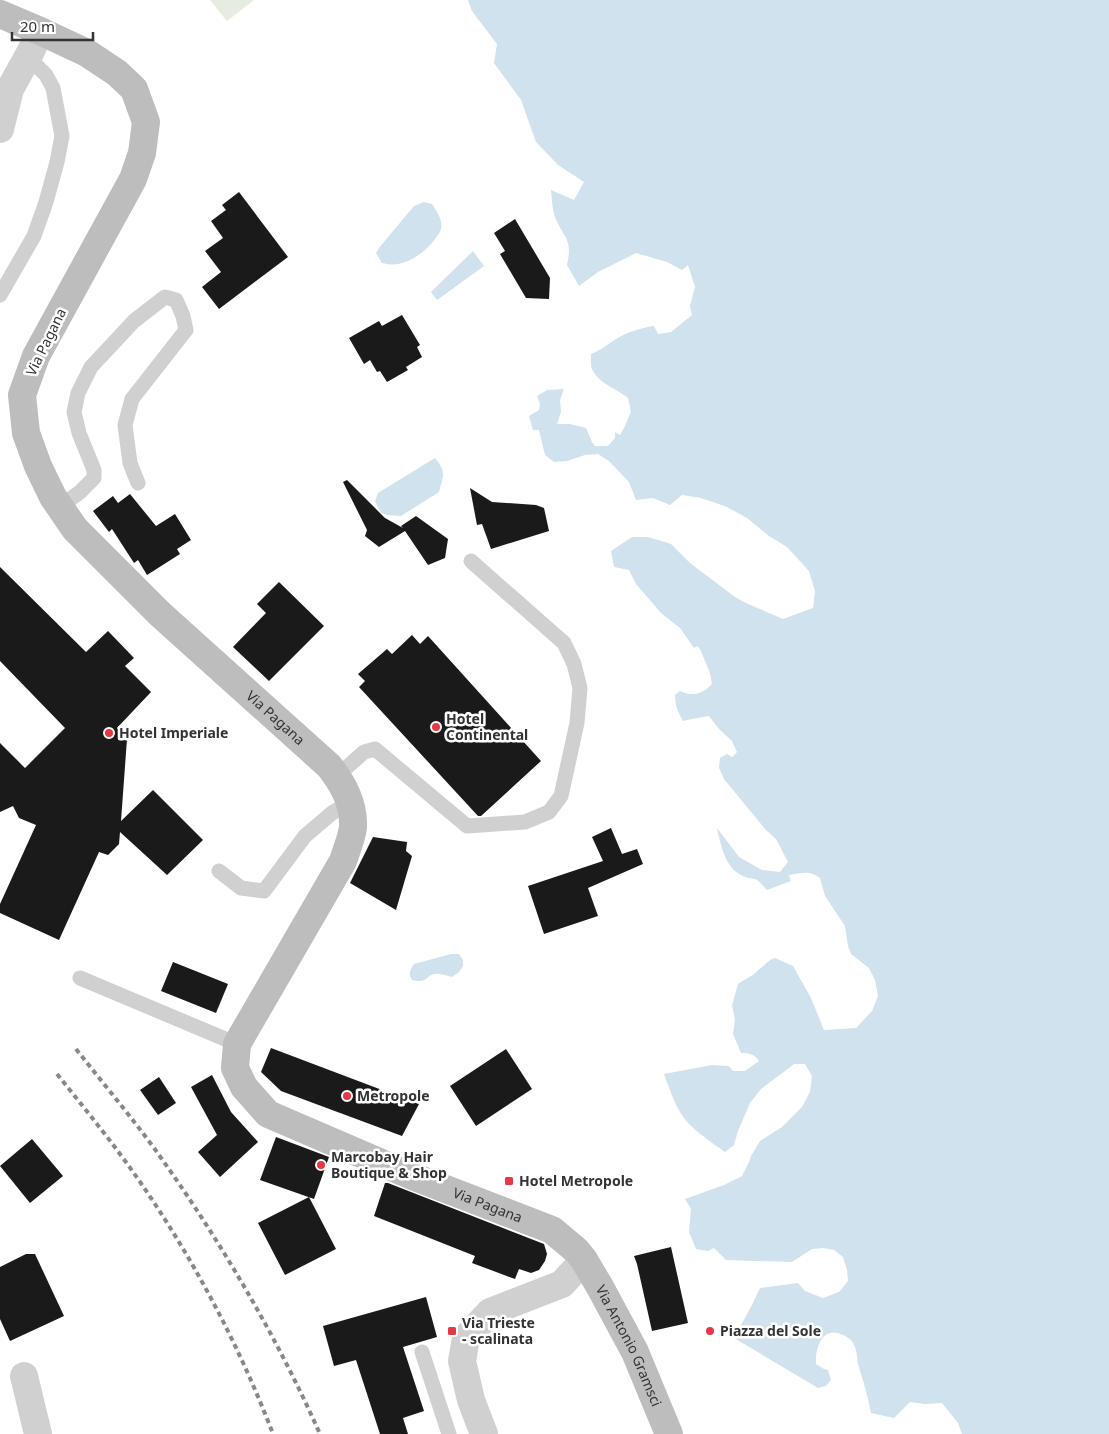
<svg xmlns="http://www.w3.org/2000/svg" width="1109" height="1434" font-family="'Noto Sans',sans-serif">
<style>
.green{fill:#e6ecdf}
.water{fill:#cfe2ee}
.building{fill:#1a1a1a}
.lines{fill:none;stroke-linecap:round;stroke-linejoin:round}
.service{stroke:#d0d0d0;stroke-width:15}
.minor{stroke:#d0d0d0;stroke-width:28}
.secondary{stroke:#bdbdbd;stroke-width:28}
.rail{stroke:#888;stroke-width:4;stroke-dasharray:5 4;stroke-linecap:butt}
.poi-dot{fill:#e63946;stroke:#fff;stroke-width:2}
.labels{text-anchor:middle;stroke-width:5;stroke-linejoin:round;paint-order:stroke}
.street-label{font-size:14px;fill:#333;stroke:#fff}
.poi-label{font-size:14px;font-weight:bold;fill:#333;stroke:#fff;text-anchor:start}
</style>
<rect width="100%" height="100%" fill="#fff"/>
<!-- green -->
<path class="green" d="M210 0H254L227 21Z"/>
<!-- water -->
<g class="water">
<path d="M468 0H1109V1434H962L958 1423 942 1403 925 1404 910 1402 894 1418 871 1413C868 1396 863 1380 858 1364 857 1358 857 1350 854 1345 852 1340 848 1337 843 1335 823 1325 815 1347 816 1364L824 1369 828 1370 831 1380 826 1386 818 1388 734 1338 752 1305 760 1288 798 1283 805 1291 823 1298 839 1292 848 1281 847 1270 843 1257 834 1250 823 1248 812 1249 792 1262 726 1260 714 1248 708 1251 696 1249 689 1232 691 1209 685 1199 724 1185 742 1176 749 1162 751 1156 760 1141 782 1127 802 1107 810 1092 812 1076 805 1064H794L761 1089 750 1103 738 1131 734 1145 725 1152C712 1143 699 1134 688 1123 676 1110 670 1090 664 1074L712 1065 729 1066 733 1071H745L759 1061C755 1054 749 1053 741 1053L733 1034 735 1020 732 1005 738 984 754 974 770 960 775 958 793 966 811 998 824 1030 856 1028 872 1011 878 996 875 980 869 968 851 954 848 946 845 926 825 896 820 878C809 870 802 873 789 875L791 881 767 890C764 887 760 881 755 879 751 878 747 878 743 876 725 868 721 846 717 828L739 857 762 870 780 872 788 862 776 839 765 829 724 779 719 768 720 758 727 754 732 757 737 752 732 741 719 729 709 716 692 719 683 721C678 712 675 706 675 695L680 691C692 697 703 694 712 684L710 673 700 649 697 646 694 648 680 628 661 613 636 584 629 570 614 567 611 551 632 537H648L671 544 690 563 735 597 748 604 783 619 813 608 815 591 809 571 787 547 769 536 747 518 727 507 701 498 682 495 670 505 653 498 636 500 629 482 609 461 598 454 585 455 567 461 554 462 545 455 539 430H533L529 416 539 410 540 404 537 396 547 390 564 389 560 400 561 412 557 424H570L586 428 592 442 595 446H608L615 438V432L620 435 624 428 631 412 628 398C617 389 600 384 593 371 590 367 591 359 591 354 601 350 607 345 616 339 628 332 640 328 654 326L658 334 671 332 692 315 690 306 695 287 688 265 682 270 667 262 636 253 598 272 579 286 567 265C573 238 564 239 555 217 552 209 552 198 551 190L574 200 584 182 558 165 536 142 521 100 494 63 497 44 472 11Z"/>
<path d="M424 202 432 204C437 212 443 220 441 229 440 233 437 236 435 239 423 255 402 269 382 263L376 253 379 248 414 206Z"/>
<path d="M473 251 484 266 437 300 431 292Z"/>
<path d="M435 458C447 472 443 476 439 492L401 516 387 515 381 513 375 501 378 493Z"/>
<path d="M451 954H459L463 960V966L459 972 452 977C447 976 440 973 435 974 424 976 428 984 412 980 408 974 410 970 414 964Z"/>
</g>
<!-- building -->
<g class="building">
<path d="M239 192 288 257 219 309 202 287 221 272 205 251 223 238 211 221 226 210 222 205Z"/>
<path d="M515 219 550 278 549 299 526 298 500 254 505 251 494 233Z"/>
<path d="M402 315 420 345 417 347 422 357 406 367 408 370 387 382 380 371 377 372 370 360 364 364 349 338 379 321 382 326Z"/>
<path d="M347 480 385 518 403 528 401 526 416 516 448 539 445 558 428 565 405 531 379 547 365 536 367 530 343 482Z"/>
<path d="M470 488 492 502 536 505 544 508 549 531 491 549 482 524 477 525Z"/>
<path d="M130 494 156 526 175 514 191 540 177 549 180 554 147 575 138 560 134 563 112 529 109 532 93 511 113 496 118 503Z"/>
<path d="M0 567 86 652 108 631 134 658 125 666 151 692 117 728 127 739 121 821 153 790 203 840 167 875 120 832 119 844 108 855 99 852 59 940 0 913V904L36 825 19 818 13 806 0 812V743L25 768 65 728 0 661Z"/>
<path d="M279 582 324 626 269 681 233 647 266 613 257 604Z"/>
<path d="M412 635 420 644 428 636 541 761 481 816H478L359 687 365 681 358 674 387 649 392 654Z"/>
<path d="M611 828 622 854 637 849 643 864 588 888 598 916 544 934 528 886 603 861 592 837Z"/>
<path d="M373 837 407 842 406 851 412 856 396 910 350 883Z"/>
<path d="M173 962 228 984 216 1013 161 991Z"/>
<path d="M271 1048 419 1104 402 1136 281 1091 261 1072Z"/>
<path d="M506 1049 532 1089 476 1126 450 1086Z"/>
<path d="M212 1075 231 1112 258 1142 220 1177 198 1152 217 1135 191 1087Z"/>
<path d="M159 1077 176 1103 158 1115 140 1090Z"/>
<path d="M276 1137 329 1157 314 1199 260 1180Z"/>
<path d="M32 1139 63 1176 30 1203 0 1166Z"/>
<path d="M385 1183H388L544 1244 547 1254 545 1261 539 1270 531 1273 519 1269 515 1279 472 1263 475 1256 374 1216Z"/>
<path d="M309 1197 336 1249 285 1275 258 1223Z"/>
<path d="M671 1247 688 1323 652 1331 637 1264 634 1256Z"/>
<path d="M26 1254H35L64 1316 10 1341 0 1319V1267Z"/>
<path d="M426 1297 437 1337 403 1347 424 1411 403 1418 408 1434H380L356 1360 334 1366 323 1326Z"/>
</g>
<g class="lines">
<!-- service -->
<g class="service">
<path d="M0 295 34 236 46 202 57 162 62 136 53 88 46 75 27 56"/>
<path d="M60 507 80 492 94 478V470L79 433 74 412 78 393 91 367 134 321 165 297 176 300 183 316 186 330 132 399 125 425 130 463 138 483"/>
<path d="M337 776 364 752 375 749 467 826 525 822 549 812 561 796 577 723 580 688 574 664 564 643 471 561"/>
<path d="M219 871 241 888 264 891 305 836 332 813 350 802"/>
<path d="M80 978 237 1044"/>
<path d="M422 1352 449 1434"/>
</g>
<!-- minor -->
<g class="minor">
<path d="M0 129 10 89 31 51 40 31"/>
<path d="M24 1376 38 1434"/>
<path d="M484 1434 471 1400 462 1361 466 1338 490 1312 562 1284 584 1260"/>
</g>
<!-- secondary -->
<path class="secondary" id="s1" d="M0 14 40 31 87 53 117 73 134 89 146 122 142 153 133 179 36 356 22 395 26 433 38 466 53 497 75 529 160 614 329 766C343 784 354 803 353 827 352 837 346 852 343 861L237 1044 235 1068 244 1087 268 1114 412 1176 552 1230 577 1251 584 1260 600 1287 635 1352 669 1434"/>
<!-- rail -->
<g class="rail">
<path d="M76 1049C102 1082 129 1114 154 1148 218 1237 275 1333 320 1434"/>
<path d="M57 1074C85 1109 113 1143 138 1179 193 1258 239 1345 273 1434"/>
</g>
</g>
<!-- markers -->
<g class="poi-dot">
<circle cx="436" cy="727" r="5"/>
<circle cx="109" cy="733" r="5"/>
<circle cx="347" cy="1096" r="5"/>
<circle cx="321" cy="1165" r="5"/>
<rect x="504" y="1176" width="10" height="10" rx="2.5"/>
<rect x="447" y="1326" width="10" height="10" rx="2.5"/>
<circle cx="710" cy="1331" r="5"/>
</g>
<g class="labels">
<!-- street labels -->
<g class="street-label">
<text transform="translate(46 342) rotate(-64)" y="5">Via Pagana</text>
<text dy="5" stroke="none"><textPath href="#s1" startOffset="914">Via Pagana</textPath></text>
<text dy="5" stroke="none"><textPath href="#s1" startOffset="1619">Via Pagana</textPath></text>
<text dy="5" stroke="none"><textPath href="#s1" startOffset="1829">Via Antonio Gramsci</textPath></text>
</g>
<!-- poi labels -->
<g class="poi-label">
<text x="446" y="724">Hotel<tspan x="446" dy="16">Continental</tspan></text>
<text x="119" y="738">Hotel Imperiale</text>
<text x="357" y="1101">Metropole</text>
<text x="331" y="1162">Marcobay Hair<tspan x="331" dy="16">Boutique &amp; Shop</tspan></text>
<text x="519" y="1186">Hotel Metropole</text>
<text x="462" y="1328">Via Trieste<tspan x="462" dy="16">- scalinata</tspan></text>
<text x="720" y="1336">Piazza del Sole</text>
</g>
</g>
<!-- scale -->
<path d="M12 32v8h81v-8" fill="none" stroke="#333333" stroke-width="2.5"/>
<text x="20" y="32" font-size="15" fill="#333333" stroke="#ffffff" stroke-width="4" paint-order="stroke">20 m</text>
</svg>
